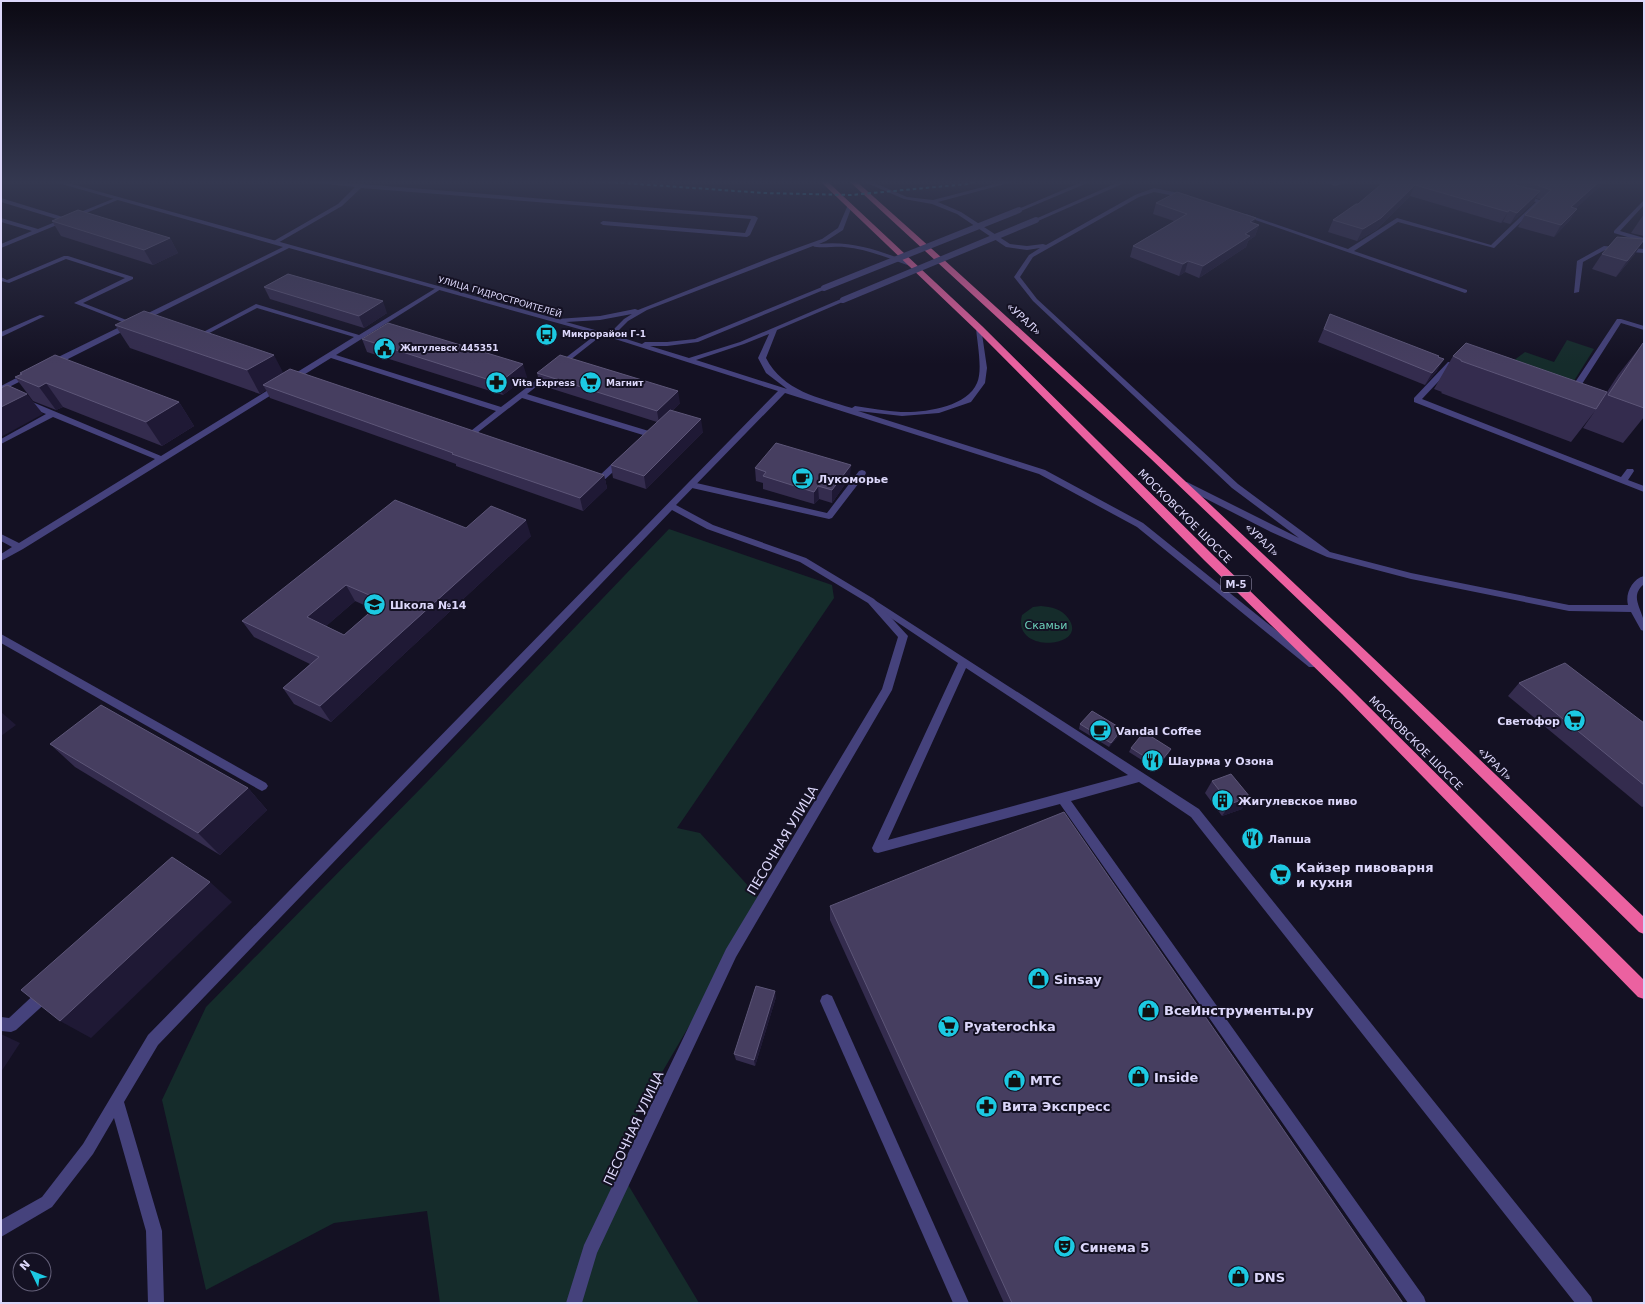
<svg xmlns="http://www.w3.org/2000/svg" width="1645" height="1304" font-family="'DejaVu Sans',sans-serif">
<style>
.green{fill:#152c2b}
.lines{fill:none;stroke-linecap:round;stroke-linejoin:round}
.lane{fill:#45427c;fill-rule:evenodd}
.street{fill:#45427c;fill-rule:evenodd}
.highway{fill:#eb61a0;fill-rule:evenodd}
.rail{stroke:#1cc9e2;stroke-width:2;stroke-dasharray:3.5 3;stroke-linecap:butt}
.street-bridge{stroke:#45427c;stroke-width:6}
.wall{fill:#342c4e;fill-rule:evenodd}
.shaded-wall{fill:#1f1935}
.building{fill:#463e60;stroke:#5d5678;fill-rule:evenodd}
.labels{text-anchor:middle;stroke-width:4;stroke-linejoin:round;paint-order:stroke}
.far-street-label{font-size:9px;fill:#dcd7fa;stroke:#141123}
.far-poi-label{font-size:9px;font-weight:bold;fill:#dcd7fa;stroke:#141123;text-anchor:start}
.shield{fill:#141123;stroke:#a09cba;stroke-width:1}
.shield-label{font-size:10px;font-weight:bold;fill:#dcd7fa}
.street-label{font-size:11px;fill:#dcd7fa;stroke:#141123}
.poi-label{font-size:11px;font-weight:bold;fill:#dcd7fa;stroke:#141123;text-anchor:start}
.park-label{font-size:11px;fill:#6cd1ba;stroke:#141123}
.near-street-label{font-size:13px;fill:#dcd7fa;stroke:#141123}
.near-poi-label{font-size:13px;font-weight:bold;fill:#dcd7fa;stroke:#141123;text-anchor:start}
</style>
<rect width="100%" height="100%" fill="#141123"/>
<!-- green -->
<g class="green">
<path d="M1567 340 1594 349 1562 400 1493 376 1525 352 1554 362Z"/>
<path d="M669 529 832 585 834 598 677 828 700 833 762 901 612 1158 699 1303H440L427 1211 334 1223 206 1290 162 1100 206 1007 428 781Z"/>
<path d="M1041 606C1051 607 1062 609 1068 618 1091 648 1011 655 1022 615L1033 607Z"/>
</g>
<g class="lines">
<!-- lane -->
<g class="lane">
<path d="M298 181H324L755 216 758 218 750 235 747 237 603 225 600 223 603 221 745 233 751 219 361 188 342 206 276 244H272V242L338 204 355 187Z"/>
<path d="M1324 181H1352L1335 186Z"/>
<path d="M1522 195 1543 201 1494 248 1398 222 1354 251 1467 290V292L1465 293 1241 215 1246 214 1348 249 1397 218 1491 245 1536 202 1520 198V196Z"/>
<path d="M1 198 66 218 115 198 120 199 1 248V244L32 231 1 222V218L38 229 60 220 1 202Z"/>
<path d="M1644 200V205L1620 231 1644 238V242L1614 233V231Z"/>
<path d="M1604 246 1644 249V253L1605 250 1583 262 1579 292 1574 293 1577 261Z"/>
<path d="M64 256H68L133 277V279L83 303 134 323V325H130L74 303 125 278 66 259 9 283 1 281V277L7 280Z"/>
<path d="M436 288 441 289 336 355 501 407 598 333H602V335L527 394 652 432 653 434 645 442H639L638 440 643 435 522 398 477 433 483 437 479 439 467 434 496 411 331 358 23 549 1 561V554L12 547 1 541V534L19 543 155 459 53 417 1 444V439L46 414 24 405V401H30L161 456 354 337 257 308 198 339H194V337L256 304 359 335Z"/>
<path d="M40 315 45 316 1 337V332Z"/>
<path d="M1617 319H1621L1644 326V330L1621 323 1575 395H1569L1568 393Z"/>
<path d="M1448 362H1454L1457 365 1452 367 1422 399 1621 477 1627 469H1633L1634 471 1628 480 1644 486V492L1414 402V398Z"/>
<path d="M620 458 623 459V463L602 482C598 483 592 482 590 478L591 476 598 477 617 459Z"/>
<path d="M862 470 865 471 866 473 865 475 832 518 829 519 692 488 688 485 692 482 827 513 859 471Z"/>
<path d="M873 599 1199 809 1591 1297 1593 1303H1575L1191 817 1139 782 1071 801 1424 1297 1426 1303H1408L1060 804 878 853 874 852 872 848 958 663 870 604 868 602ZM966 668 1128 775 888 840Z"/>
<path d="M1 634 266 783 268 786 266 789 262 791 258 789 1 643Z"/>
<path d="M45 987 50 989 52 994 50 999 16 1030 11 1032 1 1031V1017L9 1018 40 989Z"/>
<path d="M827 994 832 996 969 1303H953L820 1001 822 996Z"/>
</g>
<!-- street -->
<g class="street">
<path d="M51 181H61L557 319 600 316 635 309 638 310 772 257 822 239 838 228 847 207 852 206 843 230 826 241 819 244C853 240 883 252 914 264V266H910C888 258 867 249 844 247 836 246 818 249 813 246L647 310 628 321 619 330 620 337 642 344 645 342H667L695 339 822 287H826V289L698 342 667 346H650L689 358 740 342 841 299H845V301L777 330 766 358C783 391 819 398 852 408L855 406C870 408 886 411 901 412 924 413 967 407 977 383 983 370 977 342 976 328L981 327 987 368 985 383 971 402 939 413 902 416 858 411 1045 470 1143 523 1318 664 1317 667H1309L1137 527 1039 474 785 393 676 505 713 525 806 558 874 599 908 636 892 690 736 957 597 1253 582 1303H566L584 1245 726 949 882 689 898 637 868 603 800 562 707 529 672 510 158 1045 124 1102 162 1231 164 1303H148L146 1231 114 1118 93 1154 52 1207 1 1237V1220L42 1197 83 1144 148 1035 778 391 615 339 289 248 54 366H48V362L283 247ZM632 314 624 319 614 329 613 335 566 322 600 320ZM769 334 758 358 766 373 787 389 696 360 744 344Z"/>
<path d="M862 181H870L907 197 933 200 1006 181H1016L938 202 961 212 1010 244 1027 246 1043 244 1046 245 1135 195 1154 188 1188 195V197L1186 198 1154 192 1139 197 1033 257 1020 277 1037 299 1238 484 1330 552 1411 573 1569 605H1628C1625 594 1632 579 1644 576V584C1631 595 1639 605 1643 618 1645 622 1644 627 1644 631L1641 630 1631 612 1569 611 1411 579 1327 557 1271 532 1181 486 1180 484 1181 482H1187L1299 538 1232 488 1033 301 1014 277 1029 255 1040 248 1027 250 1006 247 957 214 932 204 904 199Z"/>
<path d="M1084 181H1092L1021 211 1016 210Z"/>
<path d="M1121 181H1129L1038 221 1033 220Z"/>
<path d="M26 373H32L33 375 1 391V386Z"/>
</g>
<!-- highway -->
<g class="highway">
<path d="M820 181H827L982 326 1212 554 1350 688 1644 980V999L1638 997 1342 694 1204 560 976 330Z"/>
<path d="M849 181H856C1125 420 1385 668 1644 917V934L1639 932 1347 646 1150 458Z"/>
</g>
<!-- rail -->
<path class="rail" d="M595 181 764 193 851 195 967 184 977 181"/>
<!-- street-bridge -->
<g class="street-bridge">
<path d="M824 288 1019 210"/>
<path d="M843 300 1036 220"/>
</g>
</g>
<!-- wall -->
<g class="wall">
<path d="M1374 181H1606L1576 208 1570 220 1554 237 1518 227 1525 215 1541 200 1536 198 1533 203 1510 224 1503 222 1501 223 1410 196 1376 230 1357 241 1328 232 1333 220 1358 204 1382 184Z"/>
<path d="M1156 203 1254 223 1259 225 1255 236 1248 241 1246 247 1199 278 1185 272 1179 276 1130 257 1133 246 1174 221 1153 214Z"/>
<path d="M1644 214V236L1631 233Z"/>
<path d="M52 221 170 238 178 253 153 265 61 236Z"/>
<path d="M1602 254H1635L1616 277 1592 269Z"/>
<path d="M264 287 387 313 364 328 270 299Z"/>
<path d="M1330 314 1439 357 1437 371 1425 385 1318 342Z"/>
<path d="M115 325 284 373 604 475 607 488 583 511 456 466V464L270 398 266 390 260 394 130 348Z"/>
<path d="M362 339 527 377 503 395 367 352Z"/>
<path d="M1643 343H1644V417L1623 443 1583 428 1595 411 1571 442 1441 393 1442 392 1434 389 1453 356 1607 392 1618 375Z"/>
<path d="M20 373 179 402 194 426 162 446 63 407 56 410 33 401 15 377 21 374Z"/>
<path d="M537 373 680 403 672 411 703 432 646 489 613 478 611 465 657 422 540 385Z"/>
<path d="M755 468 850 477 832 503 819 499 814 504 763 489V483L756 481Z"/>
<path d="M466 528 531 536 331 722 294 704 283 688 310 664 254 637 242 621ZM355 601 373 609 344 635 326 626Z"/>
<path d="M1519 683 1644 723V806L1642 807 1508 696Z"/>
<path d="M1080 724 1121 733 1109 747 1079 729Z"/>
<path d="M50 744 248 788 267 810 220 855 75 767Z"/>
<path d="M1131 748 1169 753 1156 769 1129 752Z"/>
<path d="M1212 781 1242 809 1222 816 1205 793Z"/>
<path d="M830 906 1403 1303H1004L830 920Z"/>
<path d="M776 997 755 1066 736 1060 734 1054Z"/>
</g>
<!-- shaded-wall -->
<g class="shaded-wall">
<path d="M1600 181H1606L1564 219 1571 207Z"/>
<path d="M1415 185 1410 196 1376 230 1357 241 1363 229Z"/>
<path d="M1540 191 1533 203 1510 224 1517 213Z"/>
<path d="M1577 209 1570 220 1554 237 1561 225Z"/>
<path d="M1509 210 1503 222 1501 223 1508 212Z"/>
<path d="M1256 218 1252 229 1259 225 1255 236 1248 241 1246 247 1199 278 1203 266 1250 222Z"/>
<path d="M170 238 178 253 153 265 144 250Z"/>
<path d="M1644 240 1635 254 1616 277 1627 261Z"/>
<path d="M1188 261 1185 272 1179 276 1183 264Z"/>
<path d="M383 301 387 313 364 328 359 316Z"/>
<path d="M274 355 286 378 263 385 266 390 260 394 247 370Z"/>
<path d="M1444 359 1437 371 1425 385 1432 373Z"/>
<path d="M523 364 527 377 503 395 499 383Z"/>
<path d="M46 383 63 407 56 410 39 387Z"/>
<path d="M678 391 680 403 659 423 657 411Z"/>
<path d="M27 394 43 414 1 437V407Z"/>
<path d="M179 402 194 426 162 446 146 422Z"/>
<path d="M701 419 703 432 646 489 644 476Z"/>
<path d="M851 465 850 477 832 503V490Z"/>
<path d="M604 475 607 488 583 511 580 498Z"/>
<path d="M818 486 819 499 814 504V492Z"/>
<path d="M526 520 531 536 331 722 320 706Z"/>
<path d="M346 585 355 601 317 634 307 617Z"/>
<path d="M1 712 16 725 1 736Z"/>
<path d="M1122 729 1121 733 1109 747 1111 743Z"/>
<path d="M1171 749 1169 753 1156 769 1158 765Z"/>
<path d="M248 788 267 810 220 855 198 833Z"/>
<path d="M1250 797 1242 809 1222 816 1230 804Z"/>
<path d="M210 882 232 902 91 1038 60 1021Z"/>
<path d="M775 991 776 997 755 1066 754 1060Z"/>
<path d="M1 1034 20 1043 1 1072Z"/>
</g>
<!-- building -->
<g class="building">
<path d="M1385 181H1515V185L1540 191 1517 213 1509 210 1508 212 1415 185 1381 218 1363 229 1333 220 1356 204H1358Z"/>
<path d="M1525 181H1600L1571 207 1577 209 1561 225 1525 215 1551 190Z"/>
<path d="M1177 192 1256 218 1250 222 1259 225 1245 234 1250 236 1203 266 1188 261 1183 264 1133 246 1187 214 1156 203Z"/>
<path d="M78 210 170 238 144 250 52 221Z"/>
<path d="M1617 237 1644 239V240L1627 261 1602 254Z"/>
<path d="M288 274 383 301 359 316 264 287Z"/>
<path d="M144 311 274 355 247 370 115 325Z"/>
<path d="M1330 314 1439 356 1438 357 1444 359 1432 373 1324 329Z"/>
<path d="M388 323 523 364 499 383 362 339Z"/>
<path d="M1466 343 1607 392 1596 409 1461 361V360L1453 356Z"/>
<path d="M1643 343H1644V408L1608 395Z"/>
<path d="M55 355 179 402 146 422 46 383 39 387 15 377 22 374 20 373Z"/>
<path d="M560 355 678 391 657 411 537 373Z"/>
<path d="M290 369 604 475 580 498 452 454 453 453 263 385Z"/>
<path d="M7 385 27 394 1 407V388Z"/>
<path d="M670 410 701 419 644 476 611 465Z"/>
<path d="M776 443 851 465 832 490 818 486 814 492 763 476 766 472 755 468Z"/>
<path d="M395 500 466 528 491 506 526 520 320 706 283 688 319 657 242 621ZM346 585 383 601 344 635 307 617Z"/>
<path d="M1565 663 1644 723V785L1519 683Z"/>
<path d="M101 705 248 788 198 833 50 744Z"/>
<path d="M1092 711 1122 729 1111 743 1080 724Z"/>
<path d="M1144 732 1171 749 1158 765 1131 748Z"/>
<path d="M1231 774 1250 797 1230 804 1212 781Z"/>
<path d="M1064 812 1403 1303H1012L830 906Z"/>
<path d="M172 857 210 882 60 1021 21 990Z"/>
<path d="M756 986 775 991 754 1060 734 1054Z"/>
</g>
<!-- sky -->
<linearGradient id="sky" x2="0" y2="1"><stop stop-color="#0b0913"/><stop offset="0.5" stop-color="#343850"/><stop offset="1" stop-color="#343850" stop-opacity="0"/></linearGradient>
<rect width="1645" height="364" fill="url(#sky)"/>
<!-- icons -->
<defs>
<symbol id="bus-disc" viewBox="-11 -11 22 22"><circle r="9.5" fill="#1cc9e2" stroke="#141123"/><path d="M-5-6H5V4H4V6H2V4H-2V6H-4V4H-5ZM-3.5-4V0h7V-4ZM-3.5 1.2v1.5H-2V1.2ZM2 1.2v1.5H3.5V1.2Z" fill="#111"/></symbol>
<symbol id="civic-disc" viewBox="-11 -11 22 22"><circle r="9.5" fill="#1cc9e2" stroke="#141123"/><path d="M-.6-6.5H3V-4.5H.6V-3L4-1V1h2V6H-6V1h2V-1L-.6-3ZM-1.2 2.5V6h2.4V2.5Z" fill="#111"/></symbol>
<symbol id="pharmacy-disc" viewBox="-11 -11 22 22"><circle r="9.5" fill="#1cc9e2" stroke="#141123"/><path d="M-2-6h4v4h4v4h-4v4h-4v-4h-4v-4h4Z" fill="#111"/></symbol>
<symbol id="supermarket-disc" viewBox="-11 -11 22 22"><circle r="9.5" fill="#1cc9e2" stroke="#141123"/><path d="M-6-5.5h2.5l.6 2H6L4.5 2H-2.5L-4.4-4H-6ZM-1.5 3.2a1.3 1.3 0 1 0 .1 0ZM3 3.2a1.3 1.3 0 1 0 .1 0Z" fill="#111"/></symbol>
<symbol id="cafe-disc" viewBox="-11 -11 22 22"><circle r="9.5" fill="#1cc9e2" stroke="#141123"/><path d="M-5.5-4.5H6V0H3Q3 3.5 0 3.5H-2.5Q-5.5 3.5-5.5 0ZM3-3.2v2h1.7v-2ZM-6 4.5H4V6H-6Z" fill="#111"/></symbol>
<symbol id="school-disc" viewBox="-11 -11 22 22"><circle r="9.5" fill="#1cc9e2" stroke="#141123"/><path d="M0-5L7-2L0 1L-7-2ZM-4 1L0 2.5L4 1V4Q0 6-4 4Z" fill="#111"/></symbol>
<symbol id="restaurant-disc" viewBox="-11 -11 22 22"><circle r="9.5" fill="#1cc9e2" stroke="#141123"/><path d="M-5-6h1v4h1v-4h1v4h1v-4h1v5L-1.5 .5V6h-2V.5L-5-1ZM5-6V6H3V1.5H1.5Q1.5-4 5-6Z" fill="#111"/></symbol>
<symbol id="building-disc" viewBox="-11 -11 22 22"><circle r="9.5" fill="#1cc9e2" stroke="#141123"/><path d="M-4-6H4V6H1V3H-1V6H-4ZM-2.5-4.3h1.7v1.8h-1.7ZM.8-4.3h1.7v1.8H.8ZM-2.5-1h1.7V.8h-1.7ZM.8-1h1.7V.8H.8Z" fill="#111"/></symbol>
<symbol id="shop-disc" viewBox="-11 -11 22 22"><circle r="9.5" fill="#1cc9e2" stroke="#141123"/><path d="M-5-2.5h2.3a2.7 3.5 0 0 1 5.4 0H5L5.5 6h-11ZM-1.5-2.5h3a1.5 2.3 0 0 0-3 0Z" fill="#111"/></symbol>
<symbol id="theatre-disc" viewBox="-11 -11 22 22"><circle r="9.5" fill="#1cc9e2" stroke="#141123"/><path d="M-5-5.5Q0-4 5-5.5V0Q5 5 0 6Q-5 5-5 0ZM-3.3-2.5H-1v1.5H-3.3ZM1-2.5H3.3v1.5H1ZM-2.8 1Q0 5.5 2.8 1Z" fill="#111"/></symbol>
</defs>
<g fill-rule="evenodd">
<use href="#bus-disc" x="534" y="322" width="25" height="25"/>
<use href="#civic-disc" x="372" y="336" width="25" height="25"/>
<use href="#pharmacy-disc" x="484" y="370" width="25" height="25"/>
<use href="#supermarket-disc" x="578" y="370" width="25" height="25"/>
<use href="#cafe-disc" x="790" y="466" width="25" height="25"/>
<use href="#school-disc" x="362" y="592" width="25" height="25"/>
<use href="#supermarket-disc" x="1562" y="708" width="25" height="25"/>
<use href="#cafe-disc" x="1088" y="718" width="25" height="25"/>
<use href="#restaurant-disc" x="1140" y="748" width="25" height="25"/>
<use href="#building-disc" x="1210" y="788" width="25" height="25"/>
<use href="#restaurant-disc" x="1240" y="826" width="25" height="25"/>
<use href="#supermarket-disc" x="1268" y="862" width="25" height="25"/>
<use href="#shop-disc" x="1026" y="966" width="25" height="25"/>
<use href="#shop-disc" x="1136" y="998" width="25" height="25"/>
<use href="#supermarket-disc" x="936" y="1014" width="25" height="25"/>
<use href="#shop-disc" x="1126" y="1064" width="25" height="25"/>
<use href="#shop-disc" x="1002" y="1068" width="25" height="25"/>
<use href="#pharmacy-disc" x="974" y="1094" width="25" height="25"/>
<use href="#theatre-disc" x="1052" y="1234" width="25" height="25"/>
<use href="#shop-disc" x="1226" y="1264" width="25" height="25"/>
</g>
<g class="labels">
<!-- far-street labels -->
<g class="far-street-label">
<text transform="translate(500 297) rotate(16)" y="3">УЛИЦА ГИДРОСТРОИТЕЛЕЙ</text>
</g>
<!-- far-poi labels -->
<g class="far-poi-label">
<text x="562" y="337">Микрорайон Г-1</text>
<text x="400" y="351">Жигулевск 445351</text>
<text x="512" y="386">Vita Express</text>
<text x="606" y="386">Магнит</text>
</g>
<!-- shield labels -->
<rect class="shield" x="1221" y="576" width="30" height="16" rx="3"/>
<g class="shield-label">
<text x="1236" y="588">М-5</text>
</g>
<!-- street labels -->
<g class="street-label">
<text transform="translate(1024 319) rotate(43)" y="4">«УРАЛ»</text>
<text transform="translate(1185 516) rotate(45)" y="4">МОСКОВСКОЕ ШОССЕ</text>
<text transform="translate(1262 540) rotate(44)" y="4">«УРАЛ»</text>
<text transform="translate(1416 743) rotate(45)" y="4">МОСКОВСКОЕ ШОССЕ</text>
<text transform="translate(1495 764) rotate(44)" y="4">«УРАЛ»</text>
</g>
<!-- poi labels -->
<g class="poi-label">
<text x="818" y="483">Лукоморье</text>
<text x="390" y="609">Школа №14</text>
<text x="1560" y="725" text-anchor="end">Светофор</text>
<text x="1116" y="735">Vandal Coffee</text>
<text x="1168" y="765">Шаурма у Озона</text>
<text x="1238" y="805">Жигулевское пиво</text>
<text x="1268" y="843">Лапша</text>
</g>
<!-- park labels -->
<g class="park-label">
<text x="1046" y="629">Скамьи</text>
</g>
<!-- near-street labels -->
<g class="near-street-label">
<text transform="translate(782 840) rotate(-59)" y="5">ПЕСОЧНАЯ УЛИЦА</text>
<text transform="translate(633 1128) rotate(-65)" y="5">ПЕСОЧНАЯ УЛИЦА</text>
</g>
<!-- near-poi labels -->
<g class="near-poi-label">
<text x="1296" y="872">Кайзер пивоварня<tspan x="1296" dy="15">и кухня</tspan></text>
<text x="1054" y="984">Sinsay</text>
<text x="1164" y="1015">ВсеИнструменты.ру</text>
<text x="964" y="1031">Pyaterochka</text>
<text x="1154" y="1082">Inside</text>
<text x="1030" y="1085">МТС</text>
<text x="1002" y="1111">Вита Экспресс</text>
<text x="1080" y="1252">Синема 5</text>
<text x="1254" y="1282">DNS</text>
</g>
</g>
<!-- border -->
<rect width="1645" height="1304" fill="none" stroke="#dcd7fa" stroke-width="4"/>
<!-- north arrow -->
<g transform="translate(32 1272) rotate(313)"><circle r="19" fill="#141123" stroke="#646079"/>
<path d="M0-3L7 15L0 10L-7 15Z" fill="#1cc9e2"/>
<text y="-6" font-size="11" font-weight="bold" text-anchor="middle" fill="#dcd7fa">N</text>
</g>
</svg>
